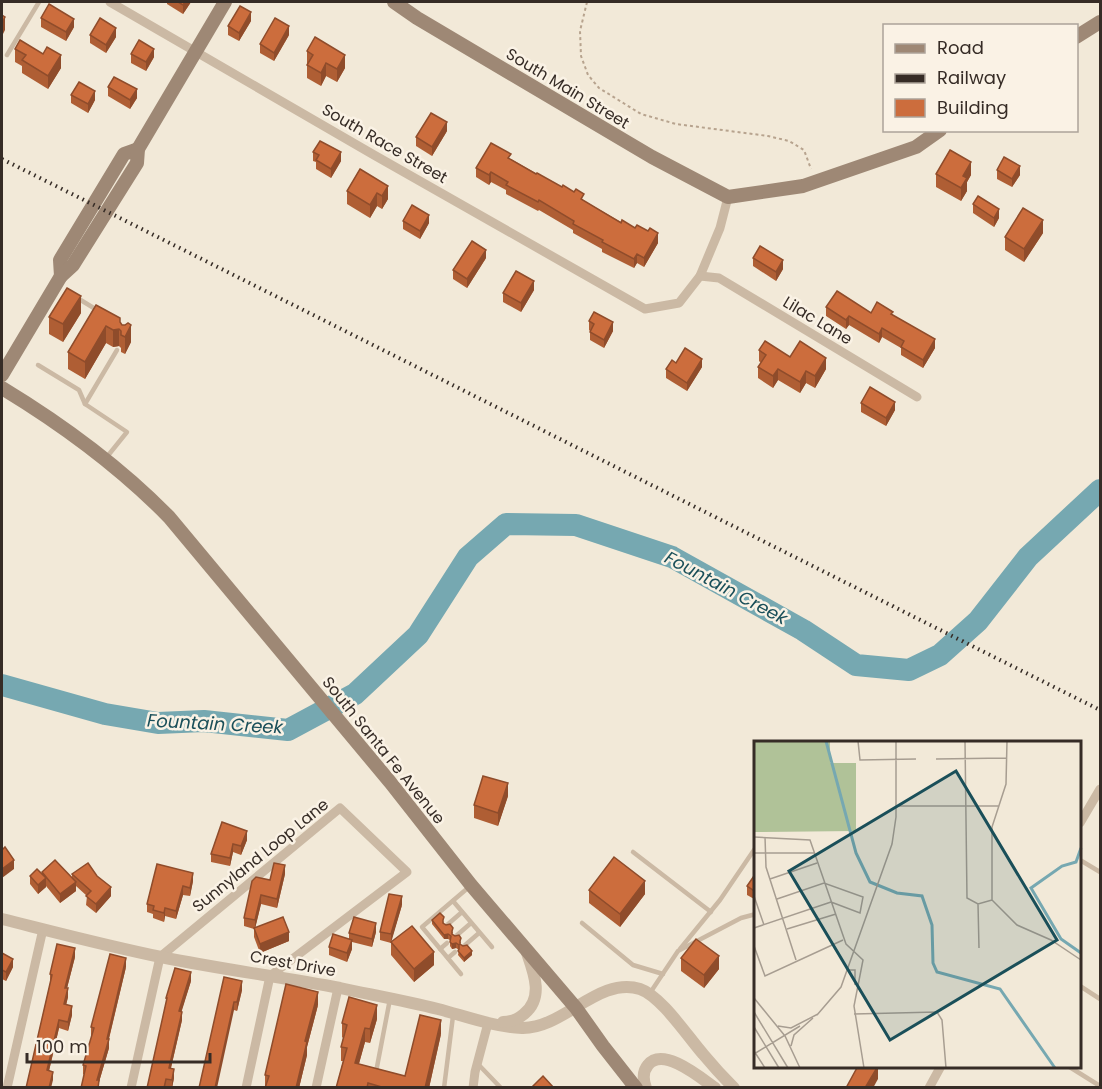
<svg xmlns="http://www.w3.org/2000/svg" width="1102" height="1089" font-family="Poppins,sans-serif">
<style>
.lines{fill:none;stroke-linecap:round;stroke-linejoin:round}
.river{stroke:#76a8b1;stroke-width:22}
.path{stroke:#b7a38e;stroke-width:2;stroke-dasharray:3 3;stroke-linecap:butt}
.service{stroke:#cbb9a4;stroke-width:4.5}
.minor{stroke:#cbb9a4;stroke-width:9}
.tertiary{stroke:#cbb9a4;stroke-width:12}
.secondary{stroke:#9e8875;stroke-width:14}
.rail{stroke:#362c26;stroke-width:4;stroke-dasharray:1.5 4.5;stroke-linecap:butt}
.wall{fill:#af5e34}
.shaded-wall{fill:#8f4c2b}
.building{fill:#cc6d3d;stroke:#8f4c2b;stroke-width:1.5}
.labels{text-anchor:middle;stroke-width:5;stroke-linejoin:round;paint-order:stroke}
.street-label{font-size:16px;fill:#362c26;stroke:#faf2e5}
.water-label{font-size:18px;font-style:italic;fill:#1a4f59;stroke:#faf2e5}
.inset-river{fill:none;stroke:#76a8b1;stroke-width:3}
.inset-road{fill:none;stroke:#a79d91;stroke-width:1.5}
.view{fill:#1a4f59;fill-opacity:0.15;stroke:#1a4f59;stroke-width:3}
.inset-edge{fill:none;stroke:#362c26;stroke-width:3}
</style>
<rect width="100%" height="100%" fill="#f2e9d8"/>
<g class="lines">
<!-- river -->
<path class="river" d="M2 685 105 714 158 723 204 721 288 730 355 694 418 635 468 557 506 524 576 525 672 557 803 630 856 665 909 670 940 655 978 621 1028 557 1100 490"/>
<!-- path -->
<path class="path" d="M587 2 580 31 581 56 588 75 599 88 641 114 676 124 768 136 789 141 804 150 811 169"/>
<!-- service -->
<g class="service">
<path d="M7 55 39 2"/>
<path d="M79 299 97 310"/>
<path d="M38 365 79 390 85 404 127 432 106 458"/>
<path d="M85 404 117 350"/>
<path d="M633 852 711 912"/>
<path d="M1080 860 1100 872"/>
<path d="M453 901 492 947"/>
<path d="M582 923 633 965 663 974"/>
<path d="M447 925 462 912"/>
<path d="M456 936 471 923"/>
<path d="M464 946 479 933"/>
<path d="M440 949 447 943"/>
<path d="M680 949 720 900 756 847"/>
<path d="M448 958 455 952"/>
<path d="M461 974 422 927 469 887"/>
<path d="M1080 986 1100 999"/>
<path d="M650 993 678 951 741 918 756 914"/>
<path d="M477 1063 501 1088"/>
<path d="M1068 1066 1100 1086"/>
<path d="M376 1072 390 999"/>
<path d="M444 1088 453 1016"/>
</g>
<!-- minor -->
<g class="minor">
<path d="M110 2 374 155 645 309 679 303 700 276 720 228 728 197"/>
<path d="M700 276 719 278 917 397"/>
<path d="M1080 823 1100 789"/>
<path d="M7 1088 43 929"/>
<path d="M131 1088 160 957 340 808 407 872 270 976 246 1088"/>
<path d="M316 1088 338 988"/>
<path d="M473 1088 475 1072 488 1023"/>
<path d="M929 1088 941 1066"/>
</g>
<!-- tertiary -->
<g class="tertiary">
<path d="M2 919C54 932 107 946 161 957 220 969 281 977 340 988 373 995 406 1001 438 1009 465 1016 494 1027 522 1028 563 1029 599 976 640 989 661 996 688 1037 703 1054 713 1066 723 1077 734 1088"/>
<path d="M503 1022C511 1022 517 1020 524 1014 544 998 534 973 527 953"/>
<path d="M646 1088C643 1080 642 1072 648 1065 663 1046 701 1078 715 1088"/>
</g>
<!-- secondary -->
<g class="secondary">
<path d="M394 2 417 18 652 157 728 197 803 186 916 147 940 130"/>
<path d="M1076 37 1100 22"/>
<path d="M61 276 60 260 124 154 138 149"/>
<path d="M2 375 61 276 73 265 137 163 138 149 225 2"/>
<path d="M2 388C63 425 119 466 169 517L390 782 471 885 576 1008 603 1046 636 1088"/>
</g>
<!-- rail -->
<path class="rail" d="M2 159C368 342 734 527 1100 710"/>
</g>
<!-- wall -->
<g class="wall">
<path d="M167 2H191L183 14 167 4Z"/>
<path d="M41 18 74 27 66 41 41 27Z"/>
<path d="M251 21 239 41 228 35V26Z"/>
<path d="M90 35 116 37 106 53 90 43Z"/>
<path d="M289 35 274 61 260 53V44Z"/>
<path d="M15 49 61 68 48 89 22 73V66L15 62Z"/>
<path d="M307 51 345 68 337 82 326 76 321 86 307 78Z"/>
<path d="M131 54 154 57 146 71 131 63Z"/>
<path d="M108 87 137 98 130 109 108 96Z"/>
<path d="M71 95 95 100 88 113 71 103Z"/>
<path d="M447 131 432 156 416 146V137Z"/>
<path d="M313 152 341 161 331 178 316 169V162L313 161Z"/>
<path d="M511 159 658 243 644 267 637 263 634 268 602 252V249L573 233V230L539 210 538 211 506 194V190L491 182 489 185 476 177V168Z"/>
<path d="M360 169 388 199 382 209 377 206 370 218 347 204V191Z"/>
<path d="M997 170 1020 175 1012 187 997 179Z"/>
<path d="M936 174 971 175 967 182V191L961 201 936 187Z"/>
<path d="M973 204 999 218 994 227 973 213Z"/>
<path d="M403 221 429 223 420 239 403 229Z"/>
<path d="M1043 233 1024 262 1005 250V237Z"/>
<path d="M486 258 467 288 453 279V270Z"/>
<path d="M753 258 783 269 776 281 753 266Z"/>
<path d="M534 290 521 312 503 302V293Z"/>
<path d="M96 305 120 322 131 342 125 354 121 352V348L119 346 113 347 106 343 85 379 68 369V352Z"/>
<path d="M826 307 893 315 935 348 923 368 901 355V348L882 337 879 343 849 325 846 329 826 316Z"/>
<path d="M81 313 63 342 49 334V317Z"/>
<path d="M589 321 613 331 604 348 590 340V331L589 330Z"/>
<path d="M759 350 790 357 826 369 815 388 806 383 800 393 778 380 773 388 758 378V367L761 363 759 361Z"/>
<path d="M676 363 702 367 687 391 666 378V369Z"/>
<path d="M861 403 895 410 886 426 861 412Z"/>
<path d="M508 796 498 826 474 818V805Z"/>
<path d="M222 822 247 840 241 855 233 852 230 866 211 862V854Z"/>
<path d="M42 872 72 878V874L111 896 96 913 86 905 87 896 76 886V891L60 903 46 886V887L38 894 30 884V876L42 874Z"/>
<path d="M756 873V900L747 895V886Z"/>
<path d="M285 874 277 908 261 904 255 928 289 941 260 953 254 937V929L244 926V918L270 880Z"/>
<path d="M193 881 190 896 183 895 176 919 165 916 164 922 153 918V914L147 912V904Z"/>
<path d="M589 890 645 894 620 927 589 903Z"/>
<path d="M402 905 391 941 434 965 414 982 391 955V943L380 940V932Z"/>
<path d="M432 920 444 922 443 923 453 932 452 934 461 942 460 944 472 955 464 962 458 955 459 950 456 948 452 949 450 946V940L448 939H444L432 924Z"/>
<path d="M376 932 372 947 352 942V949L347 962 329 955V947L349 939V933Z"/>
<path d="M2 953 13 967 6 981 2 979Z"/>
<path d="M75 957 67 988 68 997 66 1005 72 1015 68 1031 59 1028 49 1071 53 1080 26 1088 50 983V974Z"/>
<path d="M681 958 719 969 704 988 681 971Z"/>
<path d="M126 967 109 1039V1048L99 1082V1088L83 1074V1065L92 1036 91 1035V1027Z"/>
<path d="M224 977 242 990 237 1011 234 1010Z"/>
<path d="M191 981 181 1012 182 1020 171 1068 174 1078 172 1088H147L166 1003V998Z"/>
<path d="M318 1005 307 1047V1055L299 1088H265V1075Z"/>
<path d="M377 1019 370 1043 365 1042 359 1064 405 1076 441 1034 429 1088H336L343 1061H341V1047L343 1038 342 1037V1023Z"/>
</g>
<!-- shaded-wall -->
<g class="shaded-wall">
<path d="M185 2H191L183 14V5Z"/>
<path d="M251 12V21L239 41V33Z"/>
<path d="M5 17V30L2 36V23Z"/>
<path d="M74 19V27L66 41V32Z"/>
<path d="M289 26V35L274 61V53Z"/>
<path d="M116 28V37L106 53V45Z"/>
<path d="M154 49V57L146 71V62Z"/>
<path d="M61 55V68L48 89V76Z"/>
<path d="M345 55V68L337 82V69Z"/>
<path d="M326 63V76L321 86V73Z"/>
<path d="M137 89V98L130 109V100Z"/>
<path d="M95 91V100L88 113V104Z"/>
<path d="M447 122V131L432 156V147Z"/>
<path d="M341 152V161L331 178V169Z"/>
<path d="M971 162V175L967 182V191L961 201V188L963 176Z"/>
<path d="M1020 166V175L1012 187V179Z"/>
<path d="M491 172V182L489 185V175Z"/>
<path d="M388 186V199L382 209V196Z"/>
<path d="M377 193V206L370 218V205Z"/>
<path d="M999 209V218L994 227V218Z"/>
<path d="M429 215V223L420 239V231Z"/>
<path d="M1043 220V233L1024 262V249Z"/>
<path d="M658 233V243L644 267V258Z"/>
<path d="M486 250V258L467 288V279Z"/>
<path d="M637 254V263L634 268V259Z"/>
<path d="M783 260V269L776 281V272Z"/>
<path d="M534 281V290L521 312V303Z"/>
<path d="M81 296V313L63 342V324Z"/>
<path d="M849 316V325L846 329V320Z"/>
<path d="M613 322V331L604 348V340Z"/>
<path d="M131 325V342L125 354V337Z"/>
<path d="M106 326V343L85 379V362Z"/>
<path d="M882 328V337L879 343V334Z"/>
<path d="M119 329V346L113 347V330Z"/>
<path d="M935 339V348L923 368V360Z"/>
<path d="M826 358V369L815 388V376Z"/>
<path d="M702 359V367L687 391V383Z"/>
<path d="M778 369V380L773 388V376Z"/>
<path d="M806 371V383L800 393V382Z"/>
<path d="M895 402V410L886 426V418Z"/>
<path d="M508 783V796L498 826V813Z"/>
<path d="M247 831V840L241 855V846Z"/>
<path d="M233 844V852L230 866V858Z"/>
<path d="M14 860V869L2 878V869Z"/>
<path d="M285 865V874L277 908V899Z"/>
<path d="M193 873V881L190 896V888Z"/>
<path d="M46 878V887L38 894V885Z"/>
<path d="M645 881V894L620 927V914Z"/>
<path d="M76 882V891L60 903V894Z"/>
<path d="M183 886V895L176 919V911Z"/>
<path d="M111 887V896L96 913V904Z"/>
<path d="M261 895V904L255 929V920Z"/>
<path d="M402 896V905L391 943V934Z"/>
<path d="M165 908V916L164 922V913Z"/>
<path d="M376 923V932L372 947V939Z"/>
<path d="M289 932V941L260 953V944Z"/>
<path d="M448 934V939H444V935Z"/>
<path d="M352 940V949L347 962V953Z"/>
<path d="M456 943V948L452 949V944Z"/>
<path d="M75 948V957L65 996V988Z"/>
<path d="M472 951V955L464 962V958Z"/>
<path d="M434 952V965L414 982V969Z"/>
<path d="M719 956V969L704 988V975Z"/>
<path d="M126 958V967L108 1042 109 1039V1048L99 1082V1088H98L97 1080Z"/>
<path d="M13 959V967L6 981V972Z"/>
<path d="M191 972V981L179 1020V1011Z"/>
<path d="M242 981V990L237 1011V1002Z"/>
<path d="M68 988V997L64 1013V1004Z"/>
<path d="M318 992V1005L307 1047V1055L299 1088H296L305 1041Z"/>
<path d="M234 1002V1010L217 1088H215Z"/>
<path d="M377 1005V1019L370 1043V1029Z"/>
<path d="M72 1006V1015L68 1031V1022Z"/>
<path d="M182 1012V1020L169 1076V1068Z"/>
<path d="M59 1020V1028L47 1079V1070Z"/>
<path d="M441 1020V1034L429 1088H425Z"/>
<path d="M365 1028V1042L355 1077V1063Z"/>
<path d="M878 1066V1079L873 1088H865Z"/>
<path d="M174 1069V1078L172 1088V1080Z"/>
<path d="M53 1072V1080L51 1088H49Z"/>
</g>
<!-- building -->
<g class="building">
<path d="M178 2H185L183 5Z"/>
<path d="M49 4 74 19 66 32 41 18Z"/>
<path d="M240 6 251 12 239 33 228 26Z"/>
<path d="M2 15 5 17 2 23Z"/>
<path d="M100 18 116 28 106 45 90 35Z"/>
<path d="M275 18 289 26 274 53 260 44Z"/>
<path d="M315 37 345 55 337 69 326 63 321 73 307 65 313 55 307 51Z"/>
<path d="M20 40 43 54 47 47 61 55 48 76 22 60 26 55 15 49Z"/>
<path d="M139 40 154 49 146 62 131 54Z"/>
<path d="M114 77 137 89 130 100 108 87Z"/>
<path d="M79 82 95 91 88 104 71 95Z"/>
<path d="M431 113 447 122 432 147 416 137Z"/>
<path d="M320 141 341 152 331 169 316 160 319 155 313 152Z"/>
<path d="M491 143 511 154 508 158 536 174 537 173 562 187 563 185 574 192 576 189 584 194 581 199 621 223 622 220 635 228 637 225 648 231 650 228 658 233 644 258 637 254 634 259 602 242 603 240 573 224 574 221 539 200 538 202 506 185 508 182 491 172 489 175 476 168Z"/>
<path d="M950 150 971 162 963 176 967 178 961 188 936 174Z"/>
<path d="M1004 157 1020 166 1012 179 997 170Z"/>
<path d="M360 169 388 186 382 196 377 193 370 205 347 191Z"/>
<path d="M978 196 999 209 994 218 973 204Z"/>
<path d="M412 205 429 215 420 231 403 221Z"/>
<path d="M1023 208 1043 220 1024 249 1005 237Z"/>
<path d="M472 241 486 250 467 279 453 270Z"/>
<path d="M760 246 783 260 776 272 753 258Z"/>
<path d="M516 271 534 281 521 303 503 293Z"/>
<path d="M67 288 81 296 63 324 49 317Z"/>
<path d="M837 291 871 313 877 302 893 312 891 314 935 339 923 360 901 347 904 341 882 328 879 334 849 316 846 320 826 307Z"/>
<path d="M96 305 120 318V322L122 325H125L128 323 131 325 125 337 121 335V331L119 329 113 330 106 326 85 362 68 352Z"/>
<path d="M594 312 613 322 604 340 590 332 594 324 589 321Z"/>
<path d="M765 341 790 357 800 341 826 358 815 376 806 371 800 382 778 369 773 376 758 367 766 355 759 350Z"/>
<path d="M685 348 702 359 687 383 666 369 672 360 676 363Z"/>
<path d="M870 387 895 402 886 418 861 403Z"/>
<path d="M483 776 508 783 498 813 474 805Z"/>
<path d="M222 822 247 831 241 846 233 844 230 858 211 854Z"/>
<path d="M5 847 14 860 2 869V850Z"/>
<path d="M614 857 645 881 620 914 589 890Z"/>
<path d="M55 860 76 882 60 894 42 872Z"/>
<path d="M88 863 97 876 111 887 96 904 86 896 91 891 72 874Z"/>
<path d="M274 863 285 865 277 899 261 895 255 920 244 918 252 881 256 877 270 880Z"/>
<path d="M157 864 193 873 190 888 183 886 176 911 165 908 164 913 153 910 154 906 147 904Z"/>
<path d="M37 869 46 878 38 885 30 876Z"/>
<path d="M756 873V892L747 886Z"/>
<path d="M389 894 402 896 391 934 380 932Z"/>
<path d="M440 913 444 917 443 920V923L446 925 450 924 453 928 452 931V934L455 936 459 935 461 938 460 941V944L463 946 467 945 472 951 464 958 458 951 459 949V945L456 943 452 944 450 942 451 936 448 934 444 935 432 920Z"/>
<path d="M283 917 289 932 260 944 254 928Z"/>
<path d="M354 917 376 923 372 939 349 933Z"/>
<path d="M412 926 434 952 414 969 391 942Z"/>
<path d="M333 934 352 940 347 953 329 947Z"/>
<path d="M696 939 719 956 704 975 681 958Z"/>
<path d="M57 944 75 948 65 988H68L64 1004 72 1006 68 1022 59 1020 47 1070 53 1072 49 1088H26L52 975 50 974Z"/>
<path d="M2 953 13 959 6 972 2 970Z"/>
<path d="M110 954 126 958 107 1039H109L97 1080H99L98 1088H81L86 1066 83 1065 94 1028 91 1027Z"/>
<path d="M175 968 191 972 179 1011 182 1012 169 1068 174 1069 172 1080 166 1079 164 1088H147L167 998H166Z"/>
<path d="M224 977 242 981 237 1002H234L215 1088H199Z"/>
<path d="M286 984 318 992 305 1041 307 1042 296 1088H265L269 1076 265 1075Z"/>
<path d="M349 997 377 1005 370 1029 365 1028 355 1063 405 1076 420 1015 441 1020 425 1088H385L368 1083 367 1088H336L347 1048 341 1047 347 1025 342 1023Z"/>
<path d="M858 1066H878L865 1088H846Z"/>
<path d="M543 1076 554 1088H531Z"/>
</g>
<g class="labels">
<!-- street labels -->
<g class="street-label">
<text transform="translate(568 88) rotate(31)" y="6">South Main Street</text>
<text transform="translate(385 143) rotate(30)" y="6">South Race Street</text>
<text transform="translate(818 320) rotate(31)" y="6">Lilac Lane</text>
<text transform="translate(384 750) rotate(51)" y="6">South Santa Fe Avenue</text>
<text transform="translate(260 855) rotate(-39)" y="6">Sunnyland Loop Lane</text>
<text transform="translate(293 963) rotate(10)" y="6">Crest Drive</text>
</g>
<!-- water labels -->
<g class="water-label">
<text transform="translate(726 588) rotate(28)" y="6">Fountain Creek</text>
<text transform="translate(215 724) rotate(3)" y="6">Fountain Creek</text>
</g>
</g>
<!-- overview -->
<g transform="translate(754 741)">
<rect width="327" height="327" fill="#f2e9d8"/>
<path d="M0 0H76V22H102V90L0 91Z" fill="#b0c298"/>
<path class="inset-river" d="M72 0 102 112 116 141 143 152 168 155 178 184 179 222 183 231 246 248 301 327M327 107 322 121 308 125 277 147 307 198 327 212"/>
<path class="inset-road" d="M104 0 106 19 162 18M211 0 213 157 224 163 238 159M253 0 252 43 238 86V159L263 184 297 199 327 219M182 18 252 17M142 65H245M0 96 56 99 92 203 109 219 100 265 110 327M11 96 12 126 42 219M0 112H60M16 138 63 122M0 155 10 184M23 158 70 142 109 156 106 172 77 161M224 163 225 207M0 187 77 161M33 188 82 173M0 205 11 235 89 199M94 229H101V244M0 257 31 295 46 327M0 271 34 327M100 273 183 271 188 279 192 327M63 274 87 246 138 103 142 76V0M24 285 37 287 64 273M0 286 25 327M37 305 40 294 59 277M0 310 11 327M0 313 46 285"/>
<path class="view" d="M202 30 303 199 136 299 35 130Z"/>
<rect width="327" height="327" class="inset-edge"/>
</g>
<!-- border -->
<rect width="1102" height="1089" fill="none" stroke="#362c26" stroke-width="6"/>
<!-- legend -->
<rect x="883" y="24" width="195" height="108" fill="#faf2e5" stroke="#aca399" stroke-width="1.5"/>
<rect x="895" y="44" width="30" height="9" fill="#9e8875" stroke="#aca399" stroke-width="1.5"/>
<text x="937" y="54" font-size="18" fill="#362c26">Road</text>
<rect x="895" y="74" width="30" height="9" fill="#362c26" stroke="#aca399" stroke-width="1.5"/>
<text x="937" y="84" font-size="18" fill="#362c26">Railway</text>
<rect x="895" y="99" width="30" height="18" fill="#cc6d3d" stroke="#aca399" stroke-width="1.5"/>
<text x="937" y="114" font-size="18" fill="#362c26">Building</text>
<!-- scale -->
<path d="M27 1053v9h183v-9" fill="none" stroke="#362c26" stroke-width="3"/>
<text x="36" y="1053" font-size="18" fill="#362c26" stroke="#faf2e5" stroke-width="4.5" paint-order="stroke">100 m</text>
</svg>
